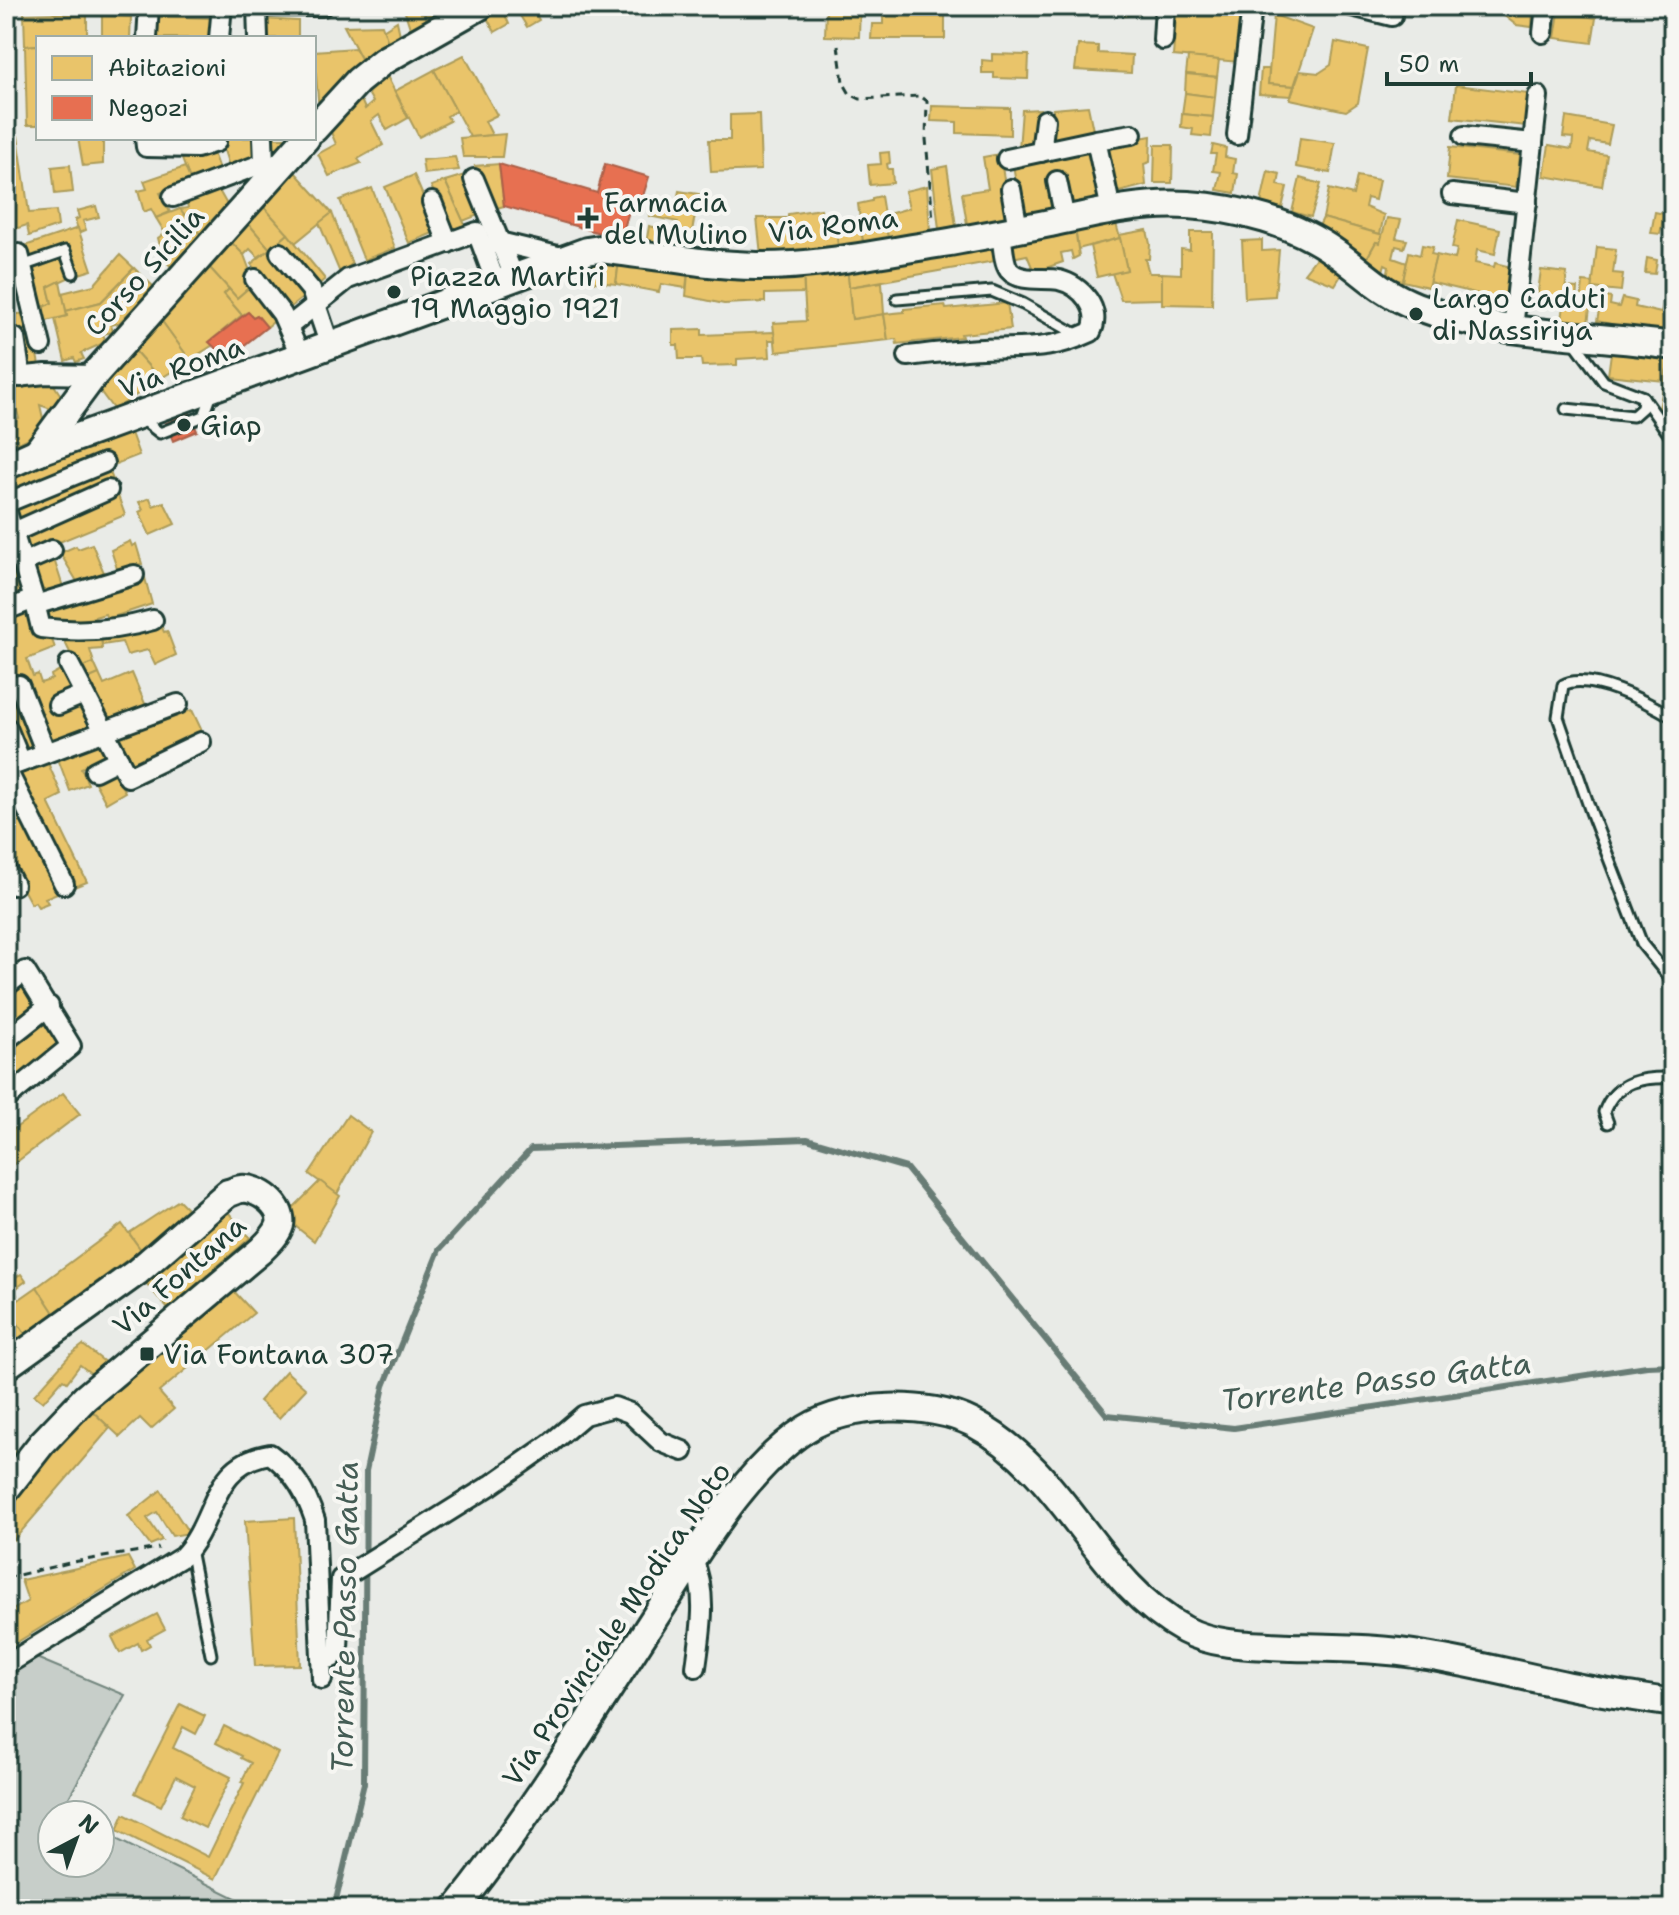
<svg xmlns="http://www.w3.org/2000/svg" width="1679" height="1915" font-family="'Shantell Sans',sans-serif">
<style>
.green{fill:#c7cec9;stroke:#73867e;stroke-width:2}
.homes{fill:#e9c46a;stroke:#ac9c5a;stroke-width:2}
.shops{fill:#e76f51;stroke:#ab6048;stroke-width:2}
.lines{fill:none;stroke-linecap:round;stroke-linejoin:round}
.stream{stroke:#687c75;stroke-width:6}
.lane-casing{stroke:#1f3d34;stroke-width:15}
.street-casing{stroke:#1f3d34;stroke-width:24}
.secondary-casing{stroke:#1f3d34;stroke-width:32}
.path{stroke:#1f3d34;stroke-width:3;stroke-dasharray:8 6;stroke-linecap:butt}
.lane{stroke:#f6f6f2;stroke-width:9}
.street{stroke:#f6f6f2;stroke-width:18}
.secondary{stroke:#f6f6f2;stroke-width:26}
.poi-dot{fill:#1f3d34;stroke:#f6f6f2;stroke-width:3}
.labels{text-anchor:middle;stroke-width:8;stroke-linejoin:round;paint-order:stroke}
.poi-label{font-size:28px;fill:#1f3d34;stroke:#f6f6f2;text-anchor:start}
.street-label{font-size:28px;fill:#1f3d34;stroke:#f6f6f2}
.water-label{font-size:30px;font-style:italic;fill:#445c54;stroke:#f6f6f2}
</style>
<rect width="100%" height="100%" fill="#e9ebe7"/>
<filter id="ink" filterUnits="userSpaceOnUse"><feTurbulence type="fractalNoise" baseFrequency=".0125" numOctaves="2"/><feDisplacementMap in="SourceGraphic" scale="16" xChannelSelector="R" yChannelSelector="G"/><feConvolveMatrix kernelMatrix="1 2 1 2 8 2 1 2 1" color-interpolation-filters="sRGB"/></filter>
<g filter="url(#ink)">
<!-- green -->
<path class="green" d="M34 1657 125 1695 61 1812 66 1815H52V1863H100V1831L258 1909H6V1675Z"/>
<!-- homes -->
<g class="homes">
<path d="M403 6H422L428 24 412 34Z"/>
<path d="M422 6H459L428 24Z"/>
<path d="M514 6H531L539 20 527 27Z"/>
<path d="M845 6H860L859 37 825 36 826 9 845 10Z"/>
<path d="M991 6H1027V9L991 12Z"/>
<path d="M1123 6H1144L1145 12 1125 16Z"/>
<path d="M1177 6H1244L1239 62 1173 56Z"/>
<path d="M1498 6H1533L1532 27 1516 25 1497 10Z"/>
<path d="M506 7 510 14 506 17 509 24 495 32 487 18Z"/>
<path d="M87 12V36L38 38V45L25 46 24 14Z"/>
<path d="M883 12 945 13V39H871L872 24H883Z"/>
<path d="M1559 12 1596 18 1592 43 1555 38Z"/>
<path d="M102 15 131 17 130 38H102Z"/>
<path d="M1274 15 1313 29 1294 86 1268 84Z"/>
<path d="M156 16 213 18V38H156Z"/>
<path d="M263 19 298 21V38H264Z"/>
<path d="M397 21 401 40 390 48 383 30Z"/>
<path d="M382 25 390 48 364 64 344 26Z"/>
<path d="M1335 42 1368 49 1358 103 1346 111 1290 99 1300 71 1319 73 1331 65Z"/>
<path d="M38 45V125H27L25 46Z"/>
<path d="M1078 45 1098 46V53L1132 55 1131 73 1075 70Z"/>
<path d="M355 48 364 64 319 111 314 51Z"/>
<path d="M992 54 1029 55 1028 79 994 78V73H982V60L992 61Z"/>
<path d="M464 55 497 115 485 121 492 135 470 137 434 70Z"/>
<path d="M1188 57 1219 60 1217 77 1186 74Z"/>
<path d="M1261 69H1269L1268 84 1294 86 1291 96 1259 94Z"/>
<path d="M434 70 456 111 447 116 450 121 419 137 395 91Z"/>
<path d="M1186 74 1217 77 1215 97 1185 93Z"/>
<path d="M387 76 408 118 387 130 379 115 371 121 383 145 358 159 361 163 329 176 318 154 336 144 330 130 357 101 362 102 365 109 373 102 368 93Z"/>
<path d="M1456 85 1529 94 1526 126 1452 118Z"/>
<path d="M1185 93 1215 97 1213 117 1182 114Z"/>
<path d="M932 106 1010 108V135L957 133V122L931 121Z"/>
<path d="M1088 106 1094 135 1050 143 1053 109Z"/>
<path d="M1040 109 1037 146 1019 149 1022 110Z"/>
<path d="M759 114 761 170 711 172 709 140H730V115Z"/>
<path d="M1182 114 1213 117 1211 137 1192 135 1193 129 1181 127Z"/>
<path d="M1566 117 1612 125 1608 144 1590 141 1588 152 1607 155 1602 186 1544 176 1549 145 1572 149 1573 138 1563 137Z"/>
<path d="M505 134 502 157H463L460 138Z"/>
<path d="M6 135 18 136 29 213 56 211 58 226 29 236 27 225 12 230 6 197Z"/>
<path d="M1151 136 1150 162 1144 164 1146 185 1115 193 1103 145Z"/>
<path d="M78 138H103V164L83 166Z"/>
<path d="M220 138H256V159L230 169Z"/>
<path d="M268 138H294L280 154 272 156Z"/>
<path d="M1300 138 1335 143 1330 173 1296 167Z"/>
<path d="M1155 145H1173L1172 183H1154Z"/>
<path d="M1213 145 1226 148 1225 157 1235 159 1233 173 1238 174 1235 193 1217 190 1221 172 1213 171 1216 154H1211Z"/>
<path d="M1450 147 1520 155 1516 187 1447 179Z"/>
<path d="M1093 148 1104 198 1021 216 1013 164Z"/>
<path d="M212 150 220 172 191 182 180 154Z"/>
<path d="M889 152 890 163 887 164 888 169H892L893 183 870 185 868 165 881 164 880 153Z"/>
<path d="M1000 154 1010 218 967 224 962 193 988 189 983 157Z"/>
<path d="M455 157 459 170 424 174 422 160Z"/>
<path d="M499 164 504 206 493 209 475 166Z"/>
<path d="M70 165 73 192 55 194 52 167Z"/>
<path d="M947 166 956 226 939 229 932 169Z"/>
<path d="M185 167 191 182 160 193 170 212 156 218 151 209 144 212 138 191 147 189 144 181Z"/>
<path d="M294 171 332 213 295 243 263 206Z"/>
<path d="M1268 171 1280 174 1278 185 1287 187 1282 208 1261 203Z"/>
<path d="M414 175 438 231 409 243 385 187Z"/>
<path d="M465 175 481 214 463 221 445 181Z"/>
<path d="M1357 176 1379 180 1375 200 1367 198 1365 207 1384 215 1380 234 1323 218 1329 189 1353 195Z"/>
<path d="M1300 178 1321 184 1311 217 1292 212Z"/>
<path d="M445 181 465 225 451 231 431 186Z"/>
<path d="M927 186 930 231 888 239 885 215 909 208 905 191Z"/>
<path d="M217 187 230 210 204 239 180 209 188 208 186 198Z"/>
<path d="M372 188 395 248 364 260 340 200Z"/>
<path d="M679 191 699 194 688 252 646 244 649 226 671 231V234L675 235 678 222 649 216 652 200 676 205Z"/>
<path d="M881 196 888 239 863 243 858 204 872 201V198Z"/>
<path d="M6 197 15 243 6 245Z"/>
<path d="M96 206 99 217 83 221 86 230 79 233 75 220 79 218 77 211Z"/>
<path d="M263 206 288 234 270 249 247 222Z"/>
<path d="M180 209 204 239 175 271 163 258 158 238 165 233 156 218Z"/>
<path d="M821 209 823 222H836L838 246 812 252 761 255 757 218H788V214Z"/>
<path d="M1655 212 1664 214 1660 234 1651 233Z"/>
<path d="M332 213 352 264 340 273 319 223Z"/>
<path d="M1323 218 1383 235 1380 243 1376 242 1366 260 1319 226Z"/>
<path d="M1387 218 1401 220 1396 238 1407 240 1404 248 1396 246 1393 258 1407 263 1403 281 1387 278 1389 266 1385 264 1383 271 1366 260 1376 242 1380 243Z"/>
<path d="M860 220 863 243 838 246 836 222Z"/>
<path d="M1115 220 1120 238 1078 249 1075 228Z"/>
<path d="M1458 220 1500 229 1495 254 1477 250 1475 263 1494 267 1495 263 1511 267 1504 300 1429 282 1436 255 1455 259 1457 249 1452 248Z"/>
<path d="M247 222 270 249 258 257 250 249 244 255 232 243Z"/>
<path d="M78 228 92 270 79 274 69 245 29 258 25 246Z"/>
<path d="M1075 228 1079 256 1073 259 1071 251 1061 253 1063 262 1034 272 1027 255 1012 258 1010 242Z"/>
<path d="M1147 230 1150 244 1149 259H1145L1149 273H1162V299L1121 300 1112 273 1127 270 1119 235Z"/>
<path d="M1190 232H1213L1212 305 1162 304V273L1181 274V249L1190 250Z"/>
<path d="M288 234 325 279 316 287 277 244Z"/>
<path d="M1120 238 1127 270 1097 277 1090 246Z"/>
<path d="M1262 240V251L1279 250 1275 296 1245 298 1242 241Z"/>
<path d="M232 243 244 255 250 271 246 277 252 285 237 298 210 268Z"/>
<path d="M993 243 995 261 849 287 847 266Z"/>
<path d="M1422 245 1433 247 1431 254 1436 255 1428 287 1403 281 1409 252 1420 255Z"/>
<path d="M1597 247 1616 249 1613 273 1623 274 1621 291 1592 288Z"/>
<path d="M270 249 306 295 287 310 251 264Z"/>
<path d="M1319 254 1342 274 1335 285 1304 273Z"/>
<path d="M120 255 134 268 101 302 66 311 62 293 94 285Z"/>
<path d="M62 258 68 278 48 287 52 303 39 309 29 271Z"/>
<path d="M1647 258 1657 260 1655 274 1645 273Z"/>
<path d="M589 260 619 261 616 284 586 281Z"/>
<path d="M619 261 688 273 686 288 661 284 659 292 616 284Z"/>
<path d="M19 263 24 292 6 295V264Z"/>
<path d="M847 266 852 319 884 314 888 340 776 352 773 323 806 321 803 272Z"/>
<path d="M134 268 154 287 119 323 111 325 113 332 103 334 106 342 81 353 84 359 76 362 74 358 65 361 55 319 67 316 66 311 101 302Z"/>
<path d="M210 268 229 289 224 294 242 315 209 342 213 345 190 360 161 320Z"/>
<path d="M1541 270 1567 273 1564 302 1537 299Z"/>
<path d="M803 272 804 293 765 294V302L724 304 686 296 688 273Z"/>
<path d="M60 281 67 316 42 322 39 309 52 303 48 287Z"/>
<path d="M882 282 884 314 852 319 849 287Z"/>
<path d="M1583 282 1593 283 1588 324 1562 321 1566 287 1577 288 1576 303 1581 304Z"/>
<path d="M252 285 278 318 267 327 257 315 253 317 248 312 242 315 224 294 229 289 237 298Z"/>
<path d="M1602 296 1611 298 1610 305 1619 307 1622 298 1636 301 1635 307 1661 313 1664 299 1673 301V338L1597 321Z"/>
<path d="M1007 303 1011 329 961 334 962 337 897 344 896 339 888 340 884 314 904 312V309L945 305 946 309Z"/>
<path d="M29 313 39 365 28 369 20 329 6 330V315Z"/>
<path d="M161 320 190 360 160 379 135 351Z"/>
<path d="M702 329V335L774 332 775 340H769L770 357 737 359V365L702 366 701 359H679L678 345H673V330Z"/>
<path d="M135 351 160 379 114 410 100 391Z"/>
<path d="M1611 353 1669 359 1664 381 1608 375Z"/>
<path d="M1668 364 1673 365V426L1672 411 1659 409Z"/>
<path d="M52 382 64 400 54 410 40 405 44 423 27 439 14 445 7 422 19 418 15 404 6 406V386Z"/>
<path d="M130 430 139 455 113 465 108 455 8 496 6 481Z"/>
<path d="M108 467 113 480 19 524 12 506Z"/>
<path d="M117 493 125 515 28 555 21 535Z"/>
<path d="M150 498 153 506 164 502 175 524 150 535 139 512 143 510 139 502Z"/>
<path d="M6 525 28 596 6 604 7 583Z"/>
<path d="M130 541 132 546 136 544 142 564 136 565 138 569 118 572 111 550Z"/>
<path d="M92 544 105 575 78 583 60 553 76 546 78 549Z"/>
<path d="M53 556 63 587 40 596 29 567Z"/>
<path d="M145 578 152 604 107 619 105 614 81 621 83 626 47 625 42 609Z"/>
<path d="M25 608 37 637 49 632 55 648 27 659 33 676 38 674 41 683 52 679 51 675 63 668 76 691 49 702 54 714 80 702 92 726 48 743 21 675 8 681 6 677V655L10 653 6 639V615Z"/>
<path d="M159 621 164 632 167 631 176 655 155 665 148 650 127 655 122 642 102 645 101 635Z"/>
<path d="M61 634 101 635 102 649 90 650 94 663 78 669Z"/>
<path d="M94 663 99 674 83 681 78 669Z"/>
<path d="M132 673 146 706 107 724 83 681 99 674 104 685Z"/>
<path d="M6 677 8 681 12 679 38 747 23 754 6 721Z"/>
<path d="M192 710 202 731 133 767 116 735Z"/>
<path d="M100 740 106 758 81 768 88 784 70 791 57 756Z"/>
<path d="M47 761 62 795 48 802 87 882 74 887 19 772Z"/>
<path d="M113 771 125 792 106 803 93 779Z"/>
<path d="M6 787 62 891 45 898 48 903 38 907 35 902 31 904 6 858Z"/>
<path d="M22 978 36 1005 6 1030V992Z"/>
<path d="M43 1019 64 1044 14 1084 6 1074V1049Z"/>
<path d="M63 1093 80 1114 6 1170V1135Z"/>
<path d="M348 1115 371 1132 337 1194 309 1174Z"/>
<path d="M320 1181 340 1196 314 1241 290 1222V1211Z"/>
<path d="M179 1200 187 1208 141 1250 129 1233Z"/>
<path d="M223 1206 250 1238 168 1309 141 1277Z"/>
<path d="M122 1224 141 1250 54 1313 37 1287Z"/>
<path d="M21 1274 26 1281 14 1290 17 1295 6 1303V1283Z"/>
<path d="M37 1287 54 1313 25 1334 7 1308Z"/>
<path d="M231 1288 254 1313 159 1392 174 1409 151 1429 140 1418 120 1437 89 1408Z"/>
<path d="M6 1306 25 1334 6 1347Z"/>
<path d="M83 1345 106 1363 93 1375 80 1365 67 1382 63 1379 43 1402 34 1395 70 1355Z"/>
<path d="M286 1371 306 1389 279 1418 259 1401Z"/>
<path d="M89 1408 110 1428 14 1540 10 1537 6 1542V1503Z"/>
<path d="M6 1443 19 1454 6 1470Z"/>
<path d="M161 1490 189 1533 172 1536 157 1512 147 1518 162 1540 150 1545 128 1516Z"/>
<path d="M294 1518 300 1665 255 1666 245 1521Z"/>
<path d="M128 1557 135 1570 6 1649V1624L9 1621 6 1614 28 1601 21 1580Z"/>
<path d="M157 1614 165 1629 147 1639 150 1645 141 1650 138 1643 120 1653 112 1637Z"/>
<path d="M180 1704 205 1716 196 1734 183 1727 173 1748 231 1777 205 1828 180 1816 195 1786 176 1776 161 1806 135 1793Z"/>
<path d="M224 1726 278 1753 215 1879 117 1830 124 1814 208 1857 244 1783 241 1782 251 1763 241 1758 242 1756 216 1743Z"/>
</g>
<!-- shops -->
<g class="shops">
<path d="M499 164 597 193 605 164 649 177 642 199 633 197 621 239 504 206Z"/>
<path d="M248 312 253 317 257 315 267 327 227 359 209 342Z"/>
<path d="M190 413 197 431 173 441 166 423Z"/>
</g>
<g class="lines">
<!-- stream -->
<path class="stream" d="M329 1909 337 1896 364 1783 366 1471 384 1386 439 1250 531 1149 807 1139 906 1168 1107 1415 1234 1428 1647 1366 1673 1365"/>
<defs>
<g id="lane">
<path d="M22 266 65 251 73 273"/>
<path d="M897 299 992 291 1023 304 1078 335"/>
<path d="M1573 340 1604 382 1643 397 1673 440"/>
<path d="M1566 409 1633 416 1642 408 1643 397"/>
<path d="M142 419 160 433 204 416 212 394"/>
<path d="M1673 717C1649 703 1589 671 1563 685L1558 717 1591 812 1642 944 1673 982"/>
<path d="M1608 1123 1604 1112C1616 1080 1643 1077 1673 1078"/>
<path d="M190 1549 211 1655"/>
</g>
<g id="street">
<path d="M257 6 258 38"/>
<path d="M259 6H322"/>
<path d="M1352 6 1392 16"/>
<path d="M1543 33 1546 6"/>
<path d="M147 38 149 6"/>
<path d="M219 38 222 6"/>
<path d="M1163 40 1165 6"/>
<path d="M1237 135 1252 6"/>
<path d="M1464 136 1533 143"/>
<path d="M145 138 146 147 197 148 216 142"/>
<path d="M263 138 264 163"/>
<path d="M1096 140 1132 134"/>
<path d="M1041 152 1045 120"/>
<path d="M1007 159 1096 140 1111 210"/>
<path d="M474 179 515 279"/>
<path d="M1057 181 1065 219"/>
<path d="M1011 189 1018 229"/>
<path d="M1452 194 1527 203"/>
<path d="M173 197 264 163"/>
<path d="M432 202 448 243"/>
<path d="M494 244 499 242 566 258"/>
<path d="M280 253 311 290 330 346"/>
<path d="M6 255 19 254 41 345"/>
<path d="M255 279 282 314 301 357"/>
<path d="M288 327 348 279 477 232 497 286"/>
<path d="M1513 329 1538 96"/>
<path d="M15 338 21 377"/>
<path d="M908 356C933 353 958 350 983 349 1026 347 1050 351 1091 332 1103 310 1081 285 1059 280 1044 277 1020 283 1009 270 1003 262 1003 243 1001 233"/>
<path d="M6 378 46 374 94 375"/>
<path d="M6 503 104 463"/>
<path d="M6 509 34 599 41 628C80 633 115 631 153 620"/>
<path d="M14 532 108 490"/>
<path d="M22 563 52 550"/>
<path d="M35 605 134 575"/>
<path d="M6 610 34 599"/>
<path d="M69 664 128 777 201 742"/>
<path d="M19 685 46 753"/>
<path d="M58 705 84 694"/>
<path d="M7 728 21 762"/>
<path d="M95 771 119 759"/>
<path d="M6 870 14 885"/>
<path d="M64 884 6 768 178 704"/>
<path d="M6 986 25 971 71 1046 6 1099"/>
<path d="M6 1040 49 1006"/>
<path d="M693 1560C708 1594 701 1630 696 1667"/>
<path d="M322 1661 332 1658 338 1649 341 1579 491 1485 551 1443 584 1415 614 1407 630 1413 661 1442 683 1451"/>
<path d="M6 1665 182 1557C218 1520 209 1464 270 1454 294 1471 306 1493 315 1520L322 1679"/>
</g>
<g id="secondary">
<path d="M314 129 358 81 383 61 480 6"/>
<path d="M37 452 94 375 306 138"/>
<path d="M6 466 37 452 587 251 600 249C652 255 704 265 757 266 814 267 880 253 937 244 975 238 1012 230 1050 223 1096 213 1141 202 1188 205 1238 208 1295 223 1336 253 1366 274 1380 292 1416 306 1498 337 1588 333 1673 346"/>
<path d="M6 1366 137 1272 228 1193C233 1192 237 1189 241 1189 258 1187 284 1206 280 1225 277 1235 267 1244 260 1251L85 1398 42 1443 6 1489"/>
<path d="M456 1909C530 1817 591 1716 655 1617 696 1555 743 1470 806 1429 848 1402 930 1401 973 1423 1067 1472 1096 1582 1185 1630 1217 1647 1258 1645 1293 1647 1337 1648 1382 1648 1426 1656 1478 1664 1529 1678 1580 1688 1611 1694 1642 1698 1673 1703"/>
</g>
</defs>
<!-- lane casing -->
<use href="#lane" class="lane-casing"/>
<!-- street casing -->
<use href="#street" class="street-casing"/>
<!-- secondary casing -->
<use href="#secondary" class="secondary-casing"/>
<!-- path -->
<g class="path">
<path d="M838 45 843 82 850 94 860 99 920 96 927 101 926 139 933 220"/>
<path d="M6 1578 73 1562 159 1548"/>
</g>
<!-- lane -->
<use href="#lane" class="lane"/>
<!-- street -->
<use href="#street" class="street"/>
<!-- secondary -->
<use href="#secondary" class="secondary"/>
</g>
</g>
<!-- markers -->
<g class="poi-dot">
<path d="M584 206h8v8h8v8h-8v8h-8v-8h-8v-8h8z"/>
<circle cx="394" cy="292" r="8"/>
<circle cx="1416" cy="314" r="8"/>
<circle cx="184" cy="425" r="8"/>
<rect x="139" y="1346" width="16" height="16" rx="4"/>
</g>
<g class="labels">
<!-- poi labels -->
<g class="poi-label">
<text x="604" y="212">Farmacia<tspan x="604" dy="32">del Mulino</tspan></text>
<text x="410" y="286">Piazza Martiri<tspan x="410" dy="32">19 Maggio 1921</tspan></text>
<text x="1432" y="308">Largo Caduti<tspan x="1432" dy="32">di Nassiriya</tspan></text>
<text x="200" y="435">Giap</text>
<text x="163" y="1364">Via Fontana 307</text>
</g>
<!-- street labels -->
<g class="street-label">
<text transform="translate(833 225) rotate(-7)" y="10">Via Roma</text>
<text transform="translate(144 271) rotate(-48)" y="10">Corso Sicilia</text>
<text transform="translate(181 367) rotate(-20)" y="10">Via Roma</text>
<text transform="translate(179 1275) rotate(-41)" y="10">Via Fontana</text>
<text transform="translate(616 1624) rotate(-56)" y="10">Via Provinciale Modica Noto</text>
</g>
<!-- water labels -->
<g class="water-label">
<text transform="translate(1376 1382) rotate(-7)" y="10">Torrente Passo Gatta</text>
<text transform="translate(345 1617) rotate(-89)" y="10">Torrente Passo Gatta</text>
</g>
</g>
<!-- margin -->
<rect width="1679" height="1915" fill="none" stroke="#f6f6f2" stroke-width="32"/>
<rect x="16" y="16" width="1647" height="1883" fill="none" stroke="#1f3d34" stroke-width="3" filter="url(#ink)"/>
<!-- legend -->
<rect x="36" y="36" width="280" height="104" fill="#f6f6f2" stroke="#a0aca6" stroke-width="2"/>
<rect x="52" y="56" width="40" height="24" fill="#e9c46a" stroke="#a0aca6" stroke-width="2"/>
<text x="108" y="76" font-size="24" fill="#1f3d34">Abitazioni</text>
<rect x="52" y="96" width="40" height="24" fill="#e76f51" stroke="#a0aca6" stroke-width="2"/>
<text x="108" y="116" font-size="24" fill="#1f3d34">Negozi</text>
<!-- north arrow -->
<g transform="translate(76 1839) rotate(41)"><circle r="38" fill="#f6f6f2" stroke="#a0aca6" stroke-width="2"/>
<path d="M0-6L14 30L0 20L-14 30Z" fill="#1f3d34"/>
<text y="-12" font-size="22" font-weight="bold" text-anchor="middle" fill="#1f3d34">N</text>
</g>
<!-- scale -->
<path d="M1387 72v12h144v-12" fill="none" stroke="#1f3d34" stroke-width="4"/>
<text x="1399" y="72" font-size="24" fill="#1f3d34" stroke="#f6f6f2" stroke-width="6" paint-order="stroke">50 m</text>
</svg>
